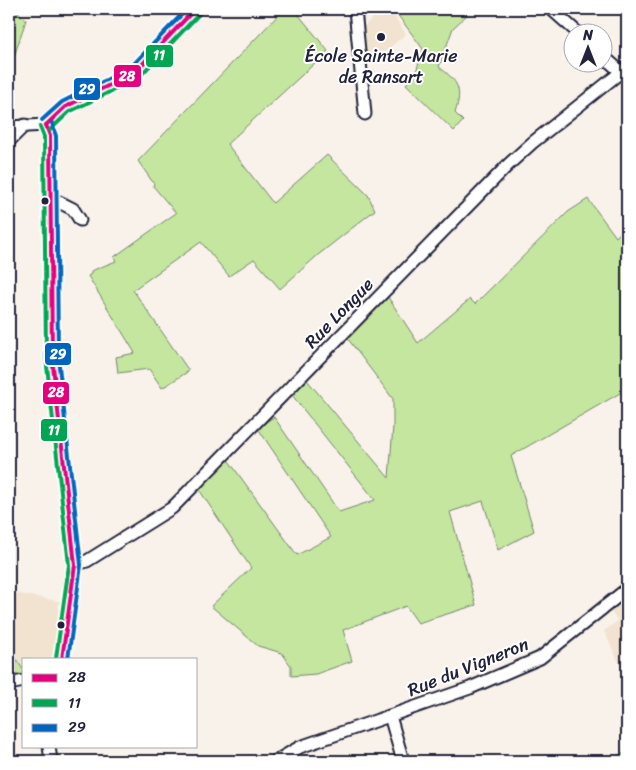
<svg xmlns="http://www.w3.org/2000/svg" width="636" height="770" font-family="Sriracha,sans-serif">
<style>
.built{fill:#f2e3d0}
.green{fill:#c4e69f;stroke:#73846d}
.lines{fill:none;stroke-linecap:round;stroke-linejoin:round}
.minor-casing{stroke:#22223b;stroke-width:15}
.minor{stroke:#fff;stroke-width:11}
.bus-1-casing{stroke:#fff;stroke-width:8}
.bus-2-casing{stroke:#fff;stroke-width:8}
.bus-3-casing{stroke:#fff;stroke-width:8}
.bus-1{stroke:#e5007d;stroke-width:4}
.bus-2{stroke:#00a651;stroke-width:4}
.bus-3{stroke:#0065bd;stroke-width:4}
.poi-dot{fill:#22223b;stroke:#fff;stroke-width:2}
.labels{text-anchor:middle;stroke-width:4;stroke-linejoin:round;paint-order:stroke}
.poi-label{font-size:18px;fill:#22223b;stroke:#fff}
.street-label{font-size:18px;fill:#22223b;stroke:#fff}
.line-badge{stroke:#fff;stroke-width:2}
.badge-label{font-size:14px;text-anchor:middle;font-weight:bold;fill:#fff}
</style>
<rect width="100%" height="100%" fill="#f9f2ea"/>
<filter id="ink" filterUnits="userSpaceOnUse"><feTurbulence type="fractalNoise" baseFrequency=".02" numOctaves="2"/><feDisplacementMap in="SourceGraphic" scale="10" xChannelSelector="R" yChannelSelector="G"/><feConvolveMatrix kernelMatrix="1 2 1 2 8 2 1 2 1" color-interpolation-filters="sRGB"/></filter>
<g filter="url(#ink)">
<!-- built -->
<g class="built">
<path d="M367 9H392L391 11 406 34 364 69 359 30 374 17Z"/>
<path d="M9 592 63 602 69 607 62 659H24V671L9 648Z"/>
<path d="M622 601 627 608V680L604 631 618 621 609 610Z"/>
</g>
<!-- green -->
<g class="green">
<path d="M9 9H15L26 20 13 60 9 56Z"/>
<path d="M284 9H294L328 51 227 144 273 203 327 155 368 195 375 210 318 255 280 289 254 259 229 276 201 242 133 290 189 371 162 388 149 369 118 373 116 357 135 353 88 276 91 274V271L116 261 114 257 176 213 153 186 154 184 138 161Z"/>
<path d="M396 9H460L467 15 453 28 439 67C458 81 463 89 455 113L463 121 454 131 406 84 416 72 423 49 397 14Z"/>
<path d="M588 199 616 237 627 225V389L511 456 534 531 498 550 483 501 450 512 476 605 418 623 406 606 343 630 352 661 316 674 291 676V666L282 653 258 646 211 606 251 568 200 491 199 484 226 457 297 555 331 537 257 427 274 417 339 512 375 500 292 395 307 380 389 478 393 426V399L345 335 386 294 418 343 470 299 475 304 568 212Z"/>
<path d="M9 648 24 671V680L9 682Z"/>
<path d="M627 753V761H596L623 754Z"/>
</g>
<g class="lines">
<defs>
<g id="minor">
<path d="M355 9 365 114"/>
<path d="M551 9 577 32"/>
<path d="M604 57 627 77"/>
<path d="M46 125 50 136 52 357 74 550 75 565 62 659"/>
<path d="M46 125 65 107 134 73 195 9"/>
<path d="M9 127 46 125"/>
<path d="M9 141 25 125"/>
<path d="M51 198 73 209 80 220"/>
<path d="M75 565 87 561 172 508 509 164 532 143 621 72"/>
<path d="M9 684 24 681"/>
<path d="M390 716 403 761"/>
<path d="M49 746 51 761"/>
<path d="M276 761 300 747 470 688 540 658 627 589"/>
</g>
</defs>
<!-- minor casing -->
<use href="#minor" class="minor-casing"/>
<!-- minor -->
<use href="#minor" class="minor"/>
<defs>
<g id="bus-1">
<path d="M46 125 50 136 52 357 75 565 62 659"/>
<path d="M46 125 65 107 134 73 195 9"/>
</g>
<g id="bus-2">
<path d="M40 127 44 137 46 357 69 565 56 658"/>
<path d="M50 130 69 112 138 78 200 13"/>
</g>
<g id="bus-3">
<path d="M42 120 62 102 130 68 187 9"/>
<path d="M52 123 56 136 58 357 81 565 68 659"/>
</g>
</defs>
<!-- bus-1 casing -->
<use href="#bus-1" class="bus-1-casing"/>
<!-- bus-2 casing -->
<use href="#bus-2" class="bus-2-casing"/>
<!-- bus-3 casing -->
<use href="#bus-3" class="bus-3-casing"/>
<!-- bus-1 -->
<use href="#bus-1" class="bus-1"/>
<!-- bus-2 -->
<use href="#bus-2" class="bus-2"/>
<!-- bus-3 -->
<use href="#bus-3" class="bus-3"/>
</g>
</g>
<!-- markers -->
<g class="poi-dot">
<circle cx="381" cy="37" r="5"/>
<circle cx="45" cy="201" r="4.5"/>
<circle cx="61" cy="625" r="4.5"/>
</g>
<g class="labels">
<!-- poi labels -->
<g class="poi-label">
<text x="381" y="62">École Sainte-Marie<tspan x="381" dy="21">de Ransart</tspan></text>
</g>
<!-- street labels -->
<g class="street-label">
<text transform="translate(339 313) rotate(-46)" y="6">Rue Longue</text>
<text transform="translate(468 667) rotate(-22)" y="6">Rue du Vigneron</text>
</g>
</g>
<g class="line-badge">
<rect x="145" y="44" width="29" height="24" rx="5" fill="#00a651"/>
<rect x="113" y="64" width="29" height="24" rx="5" fill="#e5007d"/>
<rect x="73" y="77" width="28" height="24" rx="5" fill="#0065bd"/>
<rect x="44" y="342" width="28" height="24" rx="5" fill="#0065bd"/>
<rect x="42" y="381" width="28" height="24" rx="5" fill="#e5007d"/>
<rect x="40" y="418" width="28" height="24" rx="5" fill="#00a651"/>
</g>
<g class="badge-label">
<text x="159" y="60">11</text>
<text x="127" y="81">28</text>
<text x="87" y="94">29</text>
<text x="58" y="359">29</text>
<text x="56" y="397">28</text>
<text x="54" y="435">11</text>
</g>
<!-- margin -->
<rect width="636" height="770" fill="none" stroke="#fff" stroke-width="30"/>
<rect x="15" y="15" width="606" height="740" fill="none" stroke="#22223b" stroke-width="2" filter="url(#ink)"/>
<!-- legend -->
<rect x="22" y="658" width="175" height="90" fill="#ffffff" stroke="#a7a7b1"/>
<rect x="32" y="674" width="25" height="8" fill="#e5007d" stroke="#a7a7b1"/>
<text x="68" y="682" font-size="15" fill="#22223b">28</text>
<rect x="32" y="699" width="25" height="8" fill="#00a651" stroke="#a7a7b1"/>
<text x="68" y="708" font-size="15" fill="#22223b">11</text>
<rect x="32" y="724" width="25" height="8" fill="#0065bd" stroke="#a7a7b1"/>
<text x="68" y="732" font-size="15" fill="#22223b">29</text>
<!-- north arrow -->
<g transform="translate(588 48)"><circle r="24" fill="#ffffff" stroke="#a7a7b1"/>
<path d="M0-4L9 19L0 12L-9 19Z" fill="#22223b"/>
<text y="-8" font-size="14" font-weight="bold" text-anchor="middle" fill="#22223b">N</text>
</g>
</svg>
